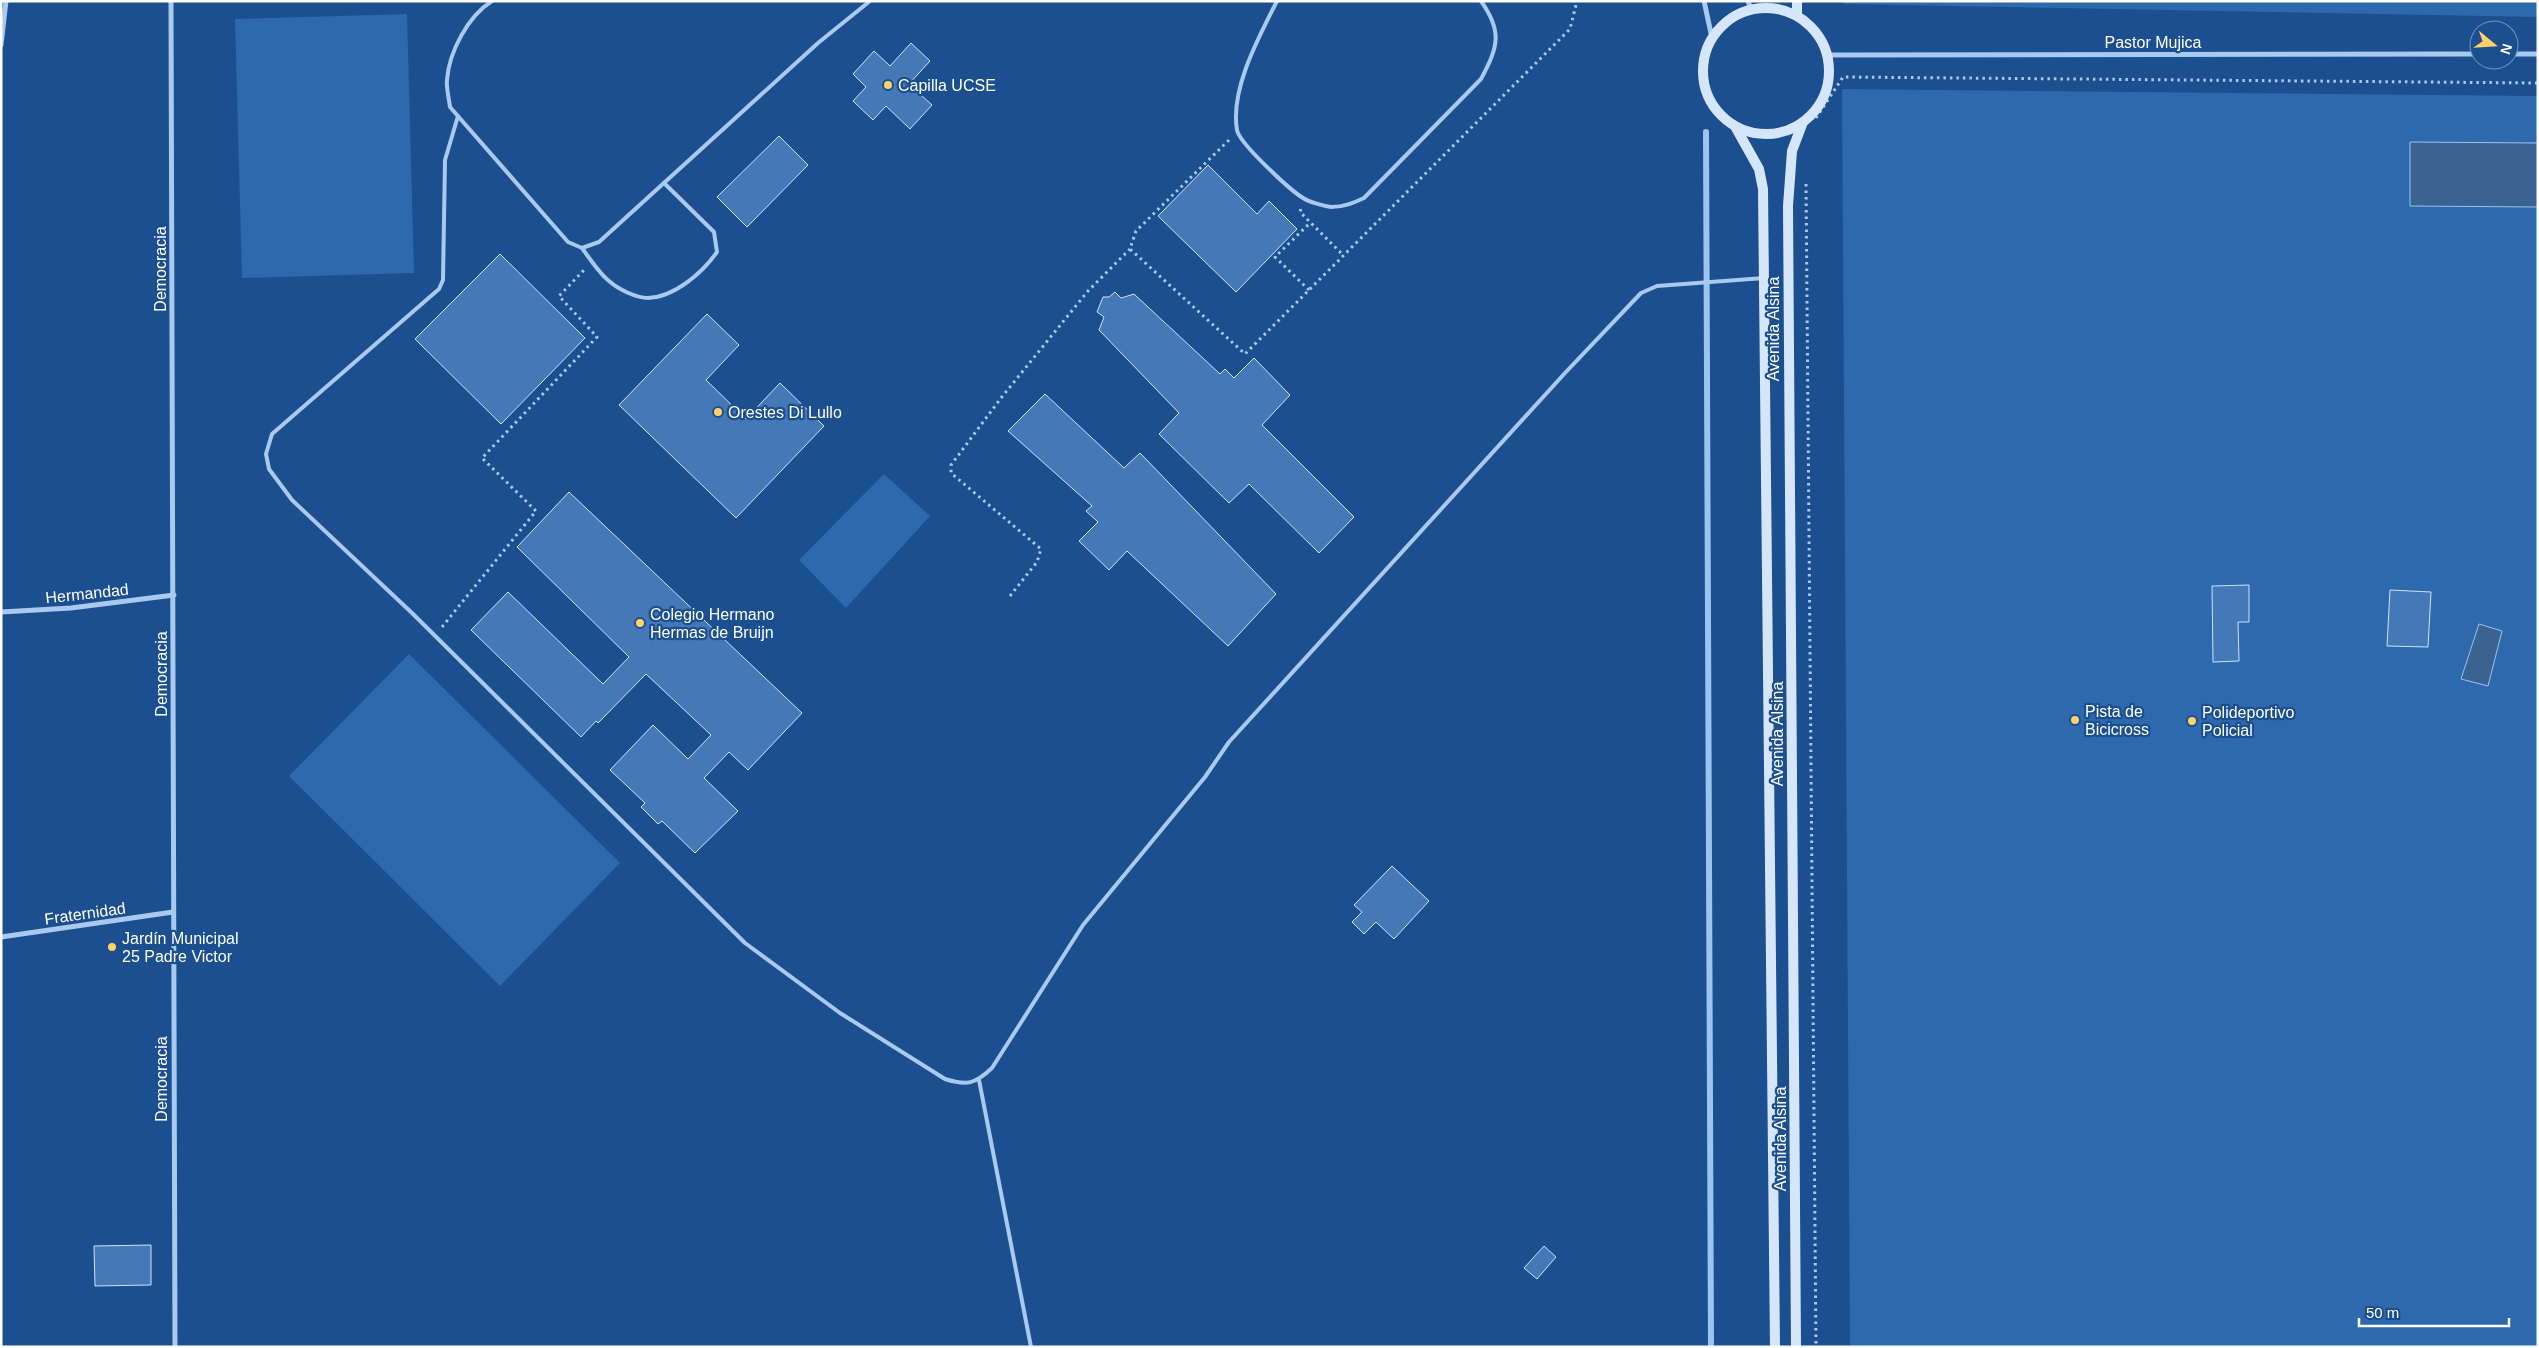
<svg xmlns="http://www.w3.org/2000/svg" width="2539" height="1348" font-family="Arial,sans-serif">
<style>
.green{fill:#2e69ad}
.water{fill:#3c6290;stroke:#9cc4f0}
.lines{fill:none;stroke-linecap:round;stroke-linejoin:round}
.stream{stroke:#9cc4f0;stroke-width:6}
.building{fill:#4478b7;stroke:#cfe3fa}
.path{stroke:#a9c9ee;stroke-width:3;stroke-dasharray:2.5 4;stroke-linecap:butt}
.lane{stroke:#a9c9ee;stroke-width:4}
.street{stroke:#a9c9ee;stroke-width:5}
.secondary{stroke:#d6e6fa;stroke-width:10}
.poi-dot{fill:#ffd166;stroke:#1b4f8f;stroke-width:2}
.labels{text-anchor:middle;stroke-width:4.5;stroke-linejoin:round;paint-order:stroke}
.street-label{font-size:16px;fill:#fff;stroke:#1b4f8f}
.poi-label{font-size:16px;fill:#fff;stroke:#1b4f8f;text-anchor:start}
</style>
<rect width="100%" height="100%" fill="#1b4f8f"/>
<!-- green -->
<g class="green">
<path d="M1842 1H2538V17L1844 4Z"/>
<path d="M407 14 414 273 242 278 235 19Z"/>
<path d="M1842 89 2538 96V1347H1850Z"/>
<path d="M884 474 930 516 846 608 799 560Z"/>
<path d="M409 654 620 863 500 986 289 776Z"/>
</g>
<!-- water -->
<g class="water">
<path d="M2410 142 2538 143V207L2410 206Z"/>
<path d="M2479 624 2502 631 2488 686 2461 679Z"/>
</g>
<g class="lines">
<!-- stream -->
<path class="stream" d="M1706 132 1711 1347"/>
</g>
<!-- building -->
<g class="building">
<path d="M911 43 930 61 909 84 932 105 910 129 886 106 873 120 853 101 866 87 853 74 874 51 890 66Z"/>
<path d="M779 136 808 165 747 227 717 197Z"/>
<path d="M1208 165 1257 214 1269 201 1297 229 1236 292 1158 216Z"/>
<path d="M500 254 585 338 501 424 415 339Z"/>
<path d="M1115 292 1121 298 1134 294 1220 374 1225 369 1234 378 1254 358 1290 395 1262 425 1354 517 1319 553 1249 484 1229 503 1159 434 1179 413 1099 330 1104 317 1097 312 1103 297H1109Z"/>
<path d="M707 314 739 345 706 380 746 419 780 383 824 426 736 518 619 405Z"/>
<path d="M1045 394 1124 468 1140 453 1276 594 1228 646 1127 551 1109 570 1079 541 1098 522 1086 511 1092 506 1008 431Z"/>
<path d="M569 492 802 713 748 770 729 752 704 778 738 811 695 853 662 821 658 824 641 807 645 803 610 770 653 725 688 759 711 735 646 674 598 723 596 721 581 737 471 630 508 592 603 684 629 657 517 547Z"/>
<path d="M2249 585V622H2238L2239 661 2213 662 2212 586Z"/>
<path d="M2390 590 2431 592 2428 647 2387 646Z"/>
<path d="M1392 866 1429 901 1394 939 1376 922 1364 934 1352 922 1362 912 1354 905Z"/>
<path d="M151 1245V1285L95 1286 94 1246Z"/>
<path d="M1544 1246 1556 1257 1537 1279 1524 1268Z"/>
</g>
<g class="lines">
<!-- path -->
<g class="path">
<path d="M1816 118 1843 77 2538 83"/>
<path d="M1229 140 1136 231 1130 249 1245 354 1570 29 1577 1"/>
<path d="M1806 184 1816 1347"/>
<path d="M1301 209 1300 212 1343 255"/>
<path d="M1309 290 1275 257 1310 223"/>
<path d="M1010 596 1037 562 1041 549 951 473V465L1001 398 1088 291 1130 249"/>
<path d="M442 627 536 511 482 458 597 337 559 296 585 269"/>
</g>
<!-- lane -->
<g class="lane">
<path d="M492 1C468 16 449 52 447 80 446 88 449 98 450 107L568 242 582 248 599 242 818 43 870 1"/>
<path d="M1277 1C1259 37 1230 89 1237 130 1239 143 1290 190 1303 198 1309 202 1324 206 1331 207 1344 207 1353 203 1364 198L1481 79C1498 47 1503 32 1481 1"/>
<path d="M458 116 445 160 443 280 439 289 272 434 266 454 269 469 292 500 412 613 745 943 840 1013 945 1079C967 1086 975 1084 992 1068L1083 925 1205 777 1229 742 1565 373 1641 293 1657 286 1764 278"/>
<path d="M582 248C590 259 599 273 609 281 618 289 636 298 648 298 675 297 703 272 717 252L714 232 664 183"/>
<path d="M979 1080 1031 1347"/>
</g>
<!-- street -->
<g class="street">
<path d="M171 1 175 1347"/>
<path d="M1704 1 1712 38"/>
<path d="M1748 1 1751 9"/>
<path d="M1 45 6 1"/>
<path d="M2509 54H2538"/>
<path d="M1827 55 2479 54"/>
<path d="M1 612 71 608 174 595"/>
<path d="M1 937 173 912"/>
</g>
<!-- secondary -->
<g class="secondary">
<path d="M1797 1V16"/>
<circle cx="1766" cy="71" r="63"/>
<path d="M1736 128 1759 169 1763 189 1775 1347"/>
<path d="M1796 1347 1788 206 1792 151 1803 122"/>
</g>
</g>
<!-- markers -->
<g class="poi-dot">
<circle cx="888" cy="85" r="5"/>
<circle cx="718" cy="412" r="5"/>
<circle cx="640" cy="623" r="5"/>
<circle cx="2075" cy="720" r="5"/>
<circle cx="2192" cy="721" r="5"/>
<circle cx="112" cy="947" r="5"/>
</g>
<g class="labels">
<!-- street labels -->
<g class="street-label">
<text x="2153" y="48">Pastor Mujica</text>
<text transform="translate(160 269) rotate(-90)" y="6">Democracia</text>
<text transform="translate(1773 329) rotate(-90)" y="6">Avenida Alsina</text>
<text transform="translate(87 593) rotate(-6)" y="6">Hermandad</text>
<text transform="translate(161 674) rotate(-90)" y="6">Democracia</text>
<text transform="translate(1777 734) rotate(-90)" y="6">Avenida Alsina</text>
<text transform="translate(85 913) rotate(-8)" y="6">Fraternidad</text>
<text transform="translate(161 1079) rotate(-90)" y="6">Democracia</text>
<text transform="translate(1780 1139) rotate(-90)" y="6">Avenida Alsina</text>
</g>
<!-- poi labels -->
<g class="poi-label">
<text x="898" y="91">Capilla UCSE</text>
<text x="728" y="418">Orestes Di Lullo</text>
<text x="650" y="620">Colegio Hermano<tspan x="650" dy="18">Hermas de Bruijn</tspan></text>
<text x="2085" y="717">Pista de<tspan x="2085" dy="18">Bicicross</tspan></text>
<text x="2202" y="718">Polideportivo<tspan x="2202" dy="18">Policial</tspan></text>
<text x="122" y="944">Jardín Municipal<tspan x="122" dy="18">25 Padre Victor</tspan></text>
</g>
</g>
<!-- border -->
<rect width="2539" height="1348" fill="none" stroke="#ffffff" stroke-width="5"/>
<!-- north arrow -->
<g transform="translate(2494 45) rotate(108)"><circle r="24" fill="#1b4f8f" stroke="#7695bc"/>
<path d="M0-4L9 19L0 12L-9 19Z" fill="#ffd166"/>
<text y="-8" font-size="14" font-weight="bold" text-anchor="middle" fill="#ffffff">N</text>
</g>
<!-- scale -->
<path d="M2359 1318v8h150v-8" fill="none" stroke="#ffffff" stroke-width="2.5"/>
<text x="2366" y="1318" font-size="15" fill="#ffffff" stroke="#1b4f8f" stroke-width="4" paint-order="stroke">50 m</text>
</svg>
